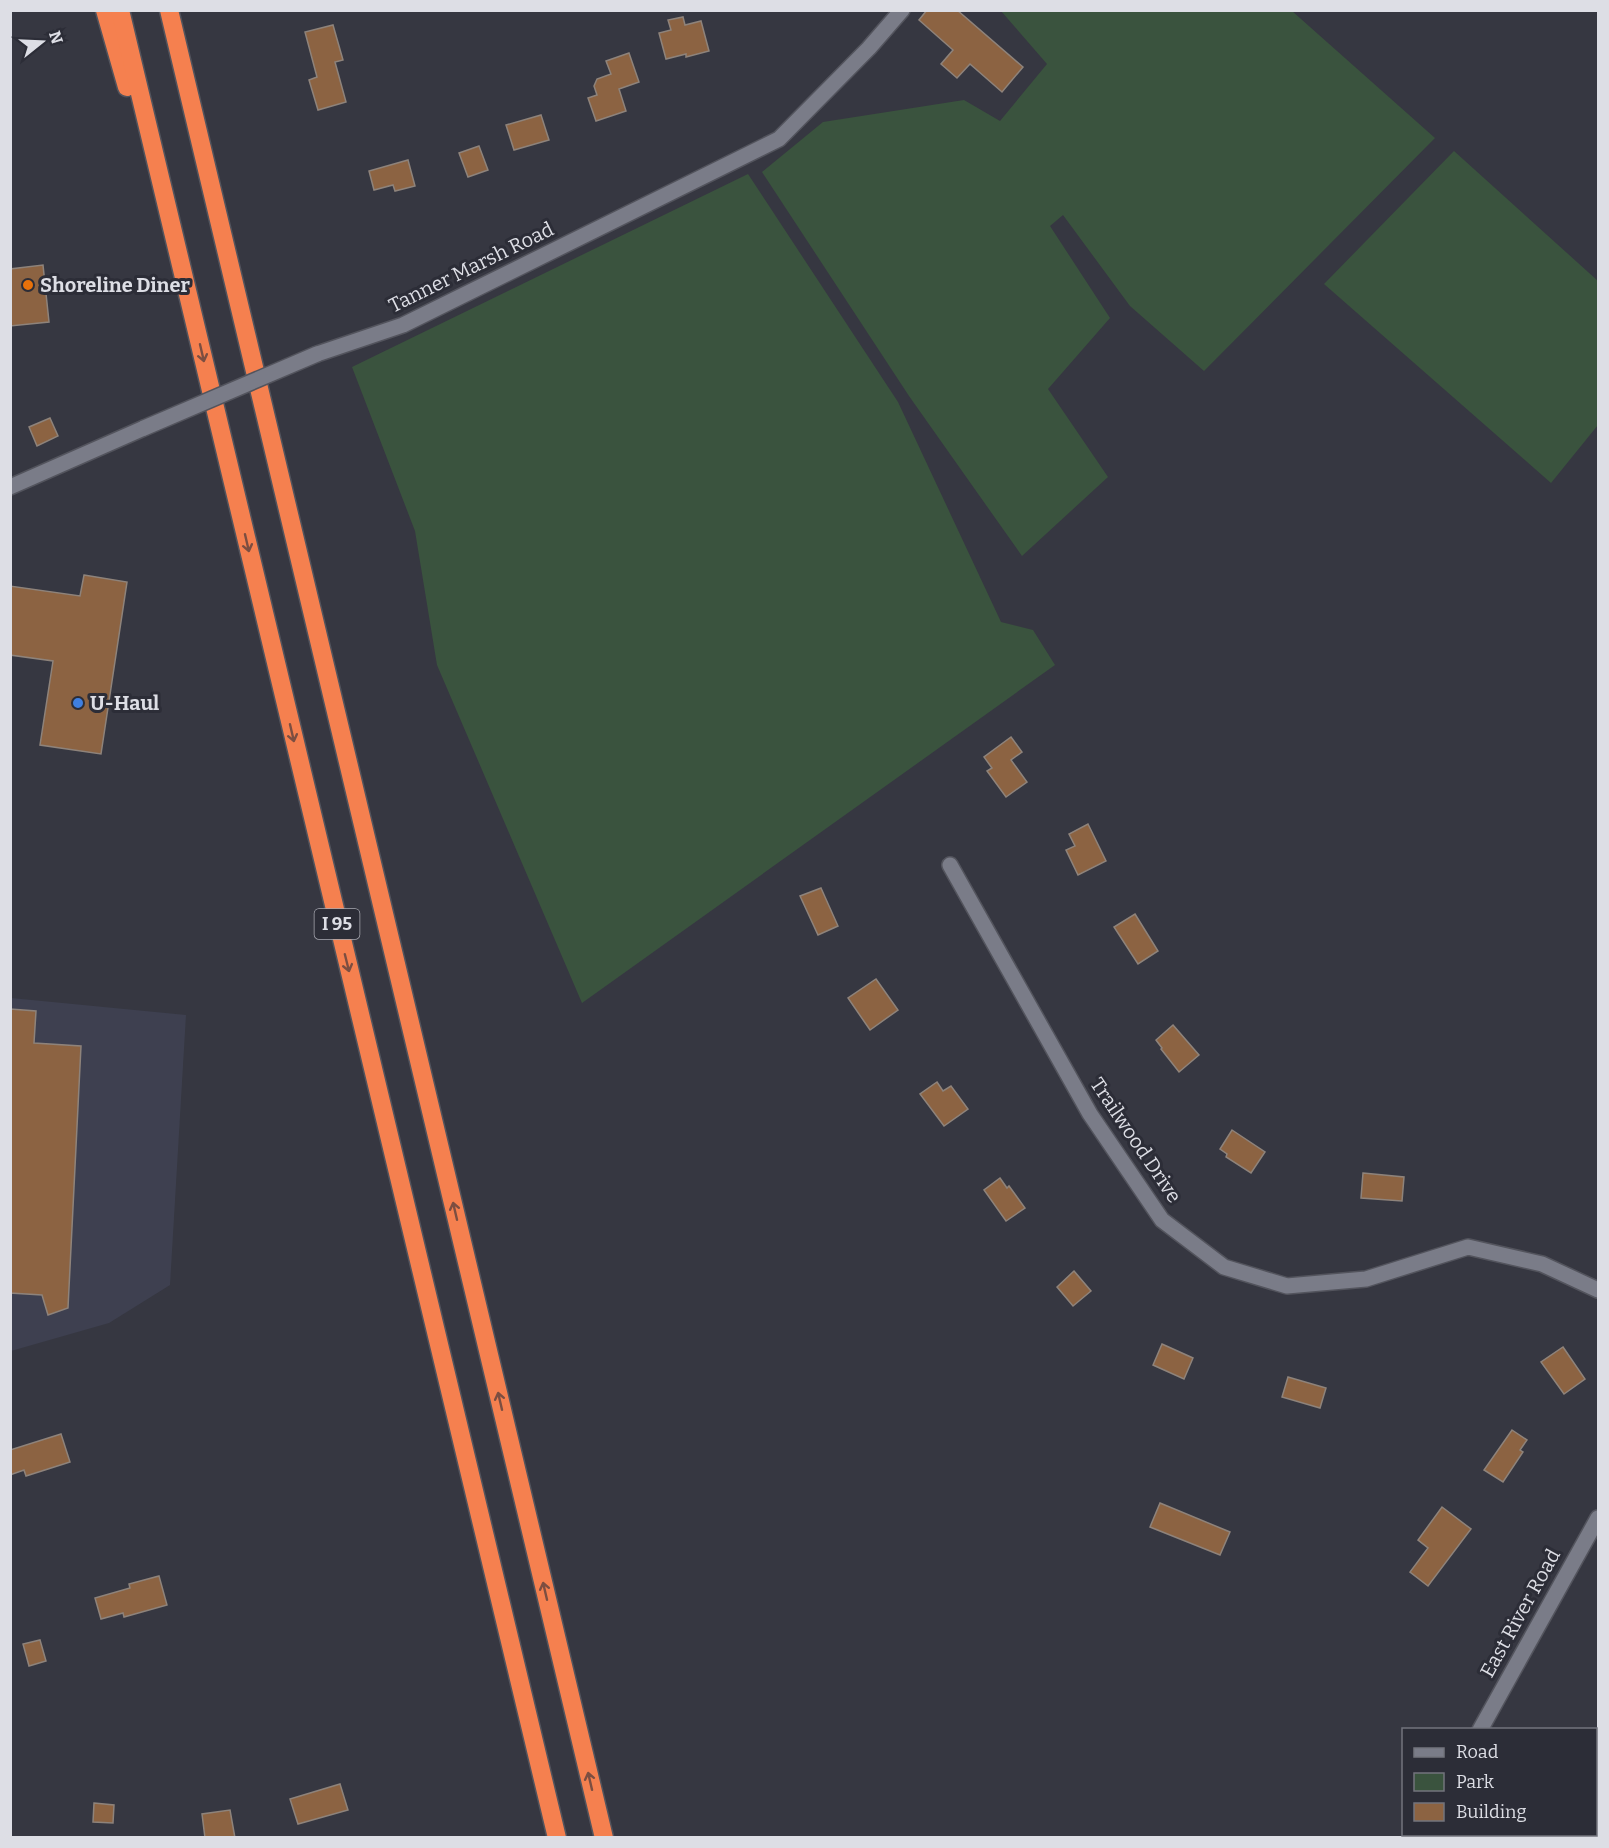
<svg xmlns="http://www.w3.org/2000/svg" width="1609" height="1848" font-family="Bitter,serif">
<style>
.built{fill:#3e4050}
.green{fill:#3a533e}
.building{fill:#8c6342;stroke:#8e837b;stroke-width:1.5}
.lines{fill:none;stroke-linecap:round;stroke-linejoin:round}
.street-casing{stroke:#53545d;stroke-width:18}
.highway-casing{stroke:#53545d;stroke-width:21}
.street{stroke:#7a7c88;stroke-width:15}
.highway{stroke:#f5804f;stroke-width:18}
.street-bridge-casing{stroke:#53545d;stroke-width:18;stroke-linecap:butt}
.street-bridge{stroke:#7a7c88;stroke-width:15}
.oneway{stroke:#7c4e41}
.food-dot{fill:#e8710a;stroke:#2c2d37;stroke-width:2}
.shop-dot{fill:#3f7fe0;stroke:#2c2d37;stroke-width:2}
.labels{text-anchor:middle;stroke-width:6;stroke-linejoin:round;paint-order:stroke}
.shield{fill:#2c2d37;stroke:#a8a9b1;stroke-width:1.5}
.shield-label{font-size:18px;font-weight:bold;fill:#dddee5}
.street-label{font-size:20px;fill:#dddee5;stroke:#2c2d37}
.poi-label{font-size:20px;font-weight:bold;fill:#dddee5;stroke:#2c2d37;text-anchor:start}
</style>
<rect width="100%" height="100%" fill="#363741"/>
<!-- built -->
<path class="built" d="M11 998 186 1015 170 1285 109 1323 11 1351Z"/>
<!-- green -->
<g class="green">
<path d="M1001 11H1292L1435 138 1204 371 1130 306 1063 215 1050 226 1110 318 1048 389 1108 477 1022 556 909 396 762 172 823 122 964 100 1000 121 1047 64Z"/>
<path d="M1454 151 1598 281V425L1551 483 1324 284Z"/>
<path d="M748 174 898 402 1001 622 1033 630 1055 665 582 1003 437 665 415 531 352 367Z"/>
</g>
<!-- building -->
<g class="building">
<path d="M927 10H957L1023 67 1002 92 970 64 957 78 941 64 953 50 919 20Z"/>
<path d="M683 17 685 25 701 21 709 51 686 57V54L666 59 659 33 671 30 668 20Z"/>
<path d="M333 25 343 60 335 62 346 102 318 110 309 80 317 77 305 32Z"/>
<path d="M629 53 639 82 619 89 626 111 596 121 588 98 597 95 594 86 597 79 611 74 606 61Z"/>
<path d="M541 115 549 140 514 150 506 125Z"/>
<path d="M479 146 488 170 468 177 459 153Z"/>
<path d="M408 160 415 186 395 191 393 185 374 190 369 171Z"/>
<path d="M43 265 49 322 10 326V269Z"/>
<path d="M50 418 58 436 37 446 29 427Z"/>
<path d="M84 575 127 582 101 754 40 745 53 661 10 655V586L80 596Z"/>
<path d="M1011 737 1022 752 1011 760 1027 782 1006 797 987 771 992 768 984 757Z"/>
<path d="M1088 824 1106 861 1078 875 1066 850 1075 846 1069 834Z"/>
<path d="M821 888 838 926 818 935 800 896Z"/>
<path d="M1135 914 1158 951 1138 964 1114 927Z"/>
<path d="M876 979 898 1010 870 1030 848 998Z"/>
<path d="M10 1009 36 1011 34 1043 81 1046 68 1308 48 1315 42 1295 10 1293Z"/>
<path d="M1173 1025 1199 1055 1179 1072 1161 1049 1162 1048 1156 1040Z"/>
<path d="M937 1082 943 1091 951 1086 968 1109 944 1126 920 1094Z"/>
<path d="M1232 1130 1265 1152 1251 1173 1226 1157 1227 1154 1220 1149Z"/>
<path d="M1363 1173 1404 1177 1402 1201 1361 1198Z"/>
<path d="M1000 1178 1007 1188 1009 1186 1025 1208 1006 1221 984 1190Z"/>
<path d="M1074 1271 1091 1291 1073 1306 1057 1287Z"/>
<path d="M1162 1344 1193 1358 1184 1379 1153 1365Z"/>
<path d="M1563 1347 1585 1379 1564 1394 1541 1362Z"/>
<path d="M1288 1377 1326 1388 1320 1408 1282 1397Z"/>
<path d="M1512 1430 1527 1440 1520 1450 1523 1452 1503 1482 1484 1470Z"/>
<path d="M61 1434 70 1462 26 1476 24 1470 10 1475V1450Z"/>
<path d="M1160 1503 1230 1532 1220 1555 1150 1527Z"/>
<path d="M1442 1507 1471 1529 1428 1586 1410 1572 1428 1548 1418 1540Z"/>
<path d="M159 1576 167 1605 124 1617 123 1613 101 1619 95 1598 130 1588 129 1584Z"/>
<path d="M40 1640 46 1661 29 1666 23 1644Z"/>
<path d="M340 1784 348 1810 298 1824 290 1799Z"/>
<path d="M94 1803 114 1805 113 1823 93 1822Z"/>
<path d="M230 1810 235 1838H205L202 1814Z"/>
</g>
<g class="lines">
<defs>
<g id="street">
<path d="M317 354 403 325 779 139 869 48 902 10"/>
<path d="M10 487 144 428"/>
<path d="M950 865 1090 1114 1162 1220 1224 1267 1287 1286 1366 1279 1468 1247 1542 1264 1598 1290"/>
<path d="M1480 1730 1598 1518"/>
<path d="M1421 1838 1423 1834"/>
</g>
<g id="highway">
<path d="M105 10 127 87"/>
<path d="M120 10 557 1838"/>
<path d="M169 10 604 1838"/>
</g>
</defs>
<!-- street casing -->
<use href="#street" class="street-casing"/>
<!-- highway casing -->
<use href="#highway" class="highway-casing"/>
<!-- street -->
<use href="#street" class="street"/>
<!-- highway -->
<use href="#highway" class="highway"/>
<defs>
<path id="street-bridge" d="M144 428 317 354"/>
</defs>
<!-- street-bridge casing -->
<use href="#street-bridge" class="street-bridge-casing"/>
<!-- street-bridge -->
<use href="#street-bridge" class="street-bridge"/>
</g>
<!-- one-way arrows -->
<defs><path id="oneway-shaft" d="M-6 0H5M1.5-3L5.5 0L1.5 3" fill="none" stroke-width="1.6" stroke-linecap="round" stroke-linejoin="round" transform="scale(1.5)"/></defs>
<g class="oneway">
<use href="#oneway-shaft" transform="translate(202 353) rotate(77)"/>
<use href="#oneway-shaft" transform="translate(247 543) rotate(77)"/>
<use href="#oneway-shaft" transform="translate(292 733) rotate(77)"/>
<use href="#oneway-shaft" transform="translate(347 963) rotate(76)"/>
<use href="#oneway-shaft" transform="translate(455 1211) rotate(-103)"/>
<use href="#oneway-shaft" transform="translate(500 1401) rotate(-103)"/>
<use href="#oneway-shaft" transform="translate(545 1591) rotate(-103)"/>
<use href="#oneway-shaft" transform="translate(590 1781) rotate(-103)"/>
</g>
<!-- markers -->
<circle class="food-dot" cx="28" cy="285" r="6"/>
<circle class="shop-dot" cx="78" cy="703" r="6"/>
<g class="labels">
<!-- shield labels -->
<rect class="shield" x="314.5" y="909" width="45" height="30" rx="4.5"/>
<g class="shield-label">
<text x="337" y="930">I 95</text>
</g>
<!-- street labels -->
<g class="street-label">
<text transform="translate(471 267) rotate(-26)" y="7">Tanner Marsh Road</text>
<text transform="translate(1136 1140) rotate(56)" y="7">Trailwood Drive</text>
<text transform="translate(1520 1613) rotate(-61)" y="7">East River Road</text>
</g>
<!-- poi labels -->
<g class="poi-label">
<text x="40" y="292">Shoreline Diner</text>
<text x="90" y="710">U-Haul</text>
</g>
</g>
<!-- border -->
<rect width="1609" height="1848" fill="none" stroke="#dddee5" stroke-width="24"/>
<!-- legend -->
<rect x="1402" y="1728" width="195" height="108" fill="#2c2d37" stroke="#73747d" stroke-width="1.5"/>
<rect x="1414" y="1748" width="30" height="9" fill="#7a7c88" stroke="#73747d" stroke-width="1.5"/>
<text x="1456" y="1758" font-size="18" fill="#dddee5">Road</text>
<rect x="1414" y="1773" width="30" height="18" fill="#3a533e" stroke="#73747d" stroke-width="1.5"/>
<text x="1456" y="1788" font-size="18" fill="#dddee5">Park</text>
<rect x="1414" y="1803" width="30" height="18" fill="#8c6342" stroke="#73747d" stroke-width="1.5"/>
<text x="1456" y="1818" font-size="18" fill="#dddee5">Building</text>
<!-- north arrow -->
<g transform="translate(42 42) rotate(72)" stroke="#2c2d37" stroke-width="4.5" paint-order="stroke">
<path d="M0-4.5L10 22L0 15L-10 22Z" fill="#dddee5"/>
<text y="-9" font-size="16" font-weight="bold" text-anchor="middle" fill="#dddee5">N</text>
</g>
</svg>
